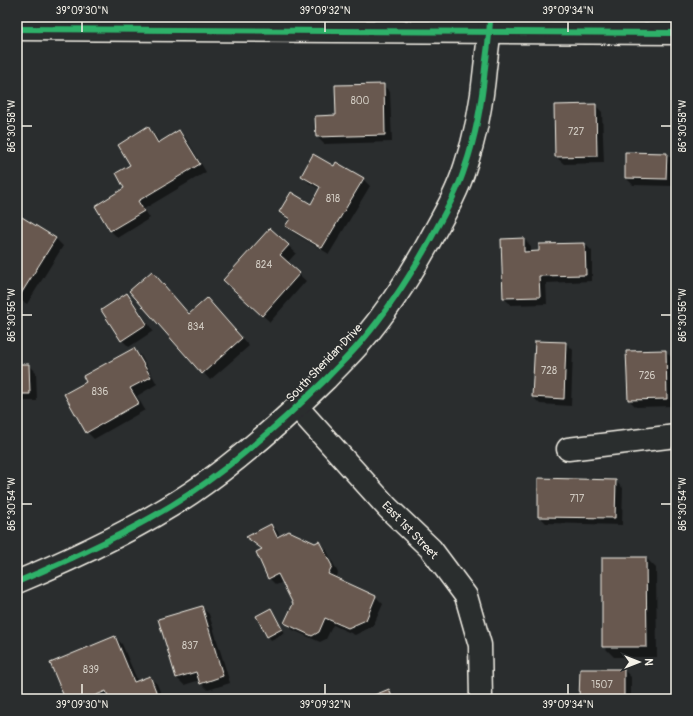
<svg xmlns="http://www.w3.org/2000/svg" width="693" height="716" font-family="Pangolin,sans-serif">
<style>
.shadow{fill:#0007}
.building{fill:#685850;stroke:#f4f1e8}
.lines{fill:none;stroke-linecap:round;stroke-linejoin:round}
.minor-casing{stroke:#f4f1e8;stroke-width:25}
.minor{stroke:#2a2d2e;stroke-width:22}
.cycleway-casing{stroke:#2a2d2e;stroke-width:8}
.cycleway{stroke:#2db169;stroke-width:6}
.ticks{fill:none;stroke:#f4f1e8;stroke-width:1.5}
.labels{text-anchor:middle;stroke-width:3;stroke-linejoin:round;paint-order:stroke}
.number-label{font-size:10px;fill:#d1cbc2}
.street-label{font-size:12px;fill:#f4f1e8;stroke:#2a2d2e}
.neatline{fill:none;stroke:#f4f1e8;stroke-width:1.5}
.ticks-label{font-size:10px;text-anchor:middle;fill:#f4f1e8}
</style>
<rect width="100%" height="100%" fill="#2a2d2e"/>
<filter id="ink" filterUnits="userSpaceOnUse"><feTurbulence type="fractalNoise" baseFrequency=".025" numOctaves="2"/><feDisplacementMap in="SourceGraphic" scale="8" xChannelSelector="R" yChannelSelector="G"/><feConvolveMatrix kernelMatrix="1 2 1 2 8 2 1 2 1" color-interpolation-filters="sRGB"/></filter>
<g filter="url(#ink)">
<!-- shadow -->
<g class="shadow">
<path d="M383 85 390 92 392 142 324 144 317 137 337 116Z"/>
<path d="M595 105 602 112 604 163 564 164 556 157Z"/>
<path d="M148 128 155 135 160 143 179 131 186 138 206 172 144 209 150 218 118 238 111 231 96 206 126 189 131 165Z"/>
<path d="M667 154 674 161 673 186 633 185 626 178Z"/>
<path d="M334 168 363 179 370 186 329 254 294 233 287 226 290 221 280 212 311 206 320 189 309 183 302 175Z"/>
<path d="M17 215 56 239 63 246 27 304 17 298Z"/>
<path d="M270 229 296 253 287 263 306 281 270 322 232 287Z"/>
<path d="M524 239 531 246V252L585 244 592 251V281L546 283 547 304 511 305 504 298 502 240Z"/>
<path d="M159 279 190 315 214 307 249 346 210 380 130 291Z"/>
<path d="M127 295 134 302 153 331 129 347 122 340Z"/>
<path d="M536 342 566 343 573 350 571 406 540 404 533 397Z"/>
<path d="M134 349 141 356 157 384 137 396 145 410 94 439 87 432 88 382Z"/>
<path d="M665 351 672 358 674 406 636 407 629 400Z"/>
<path d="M17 365H29L36 372 37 401H17Z"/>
<path d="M615 481 623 488 622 525 546 523 539 516Z"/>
<path d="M271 525 278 532 280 537 315 544 319 542 326 549 338 573 336 579 376 597 383 604 373 626 355 635 333 625 326 639 320 642 293 630 286 623 294 604 283 582 276 585 269 578 262 550 248 537Z"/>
<path d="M603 558H646L656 568 657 657H614L603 646Z"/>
<path d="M201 607 209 614 230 683 208 690 201 683 200 680 184 685 177 678Z"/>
<path d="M271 610 274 613 285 633 271 640 268 636Z"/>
<path d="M115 637 122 644 138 682 149 677 157 684 163 699H66Z"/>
<path d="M624 670 631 677V699H580Z"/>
<path d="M389 690 397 699H367Z"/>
</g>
<!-- building -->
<g class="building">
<path d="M384 84 385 135 316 137 315 116 336 115 335 85Z"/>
<path d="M596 104 597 156 555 157 554 105Z"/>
<path d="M148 126 158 143 179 130 200 164 138 201 144 211 110 231 95 206 124 188 116 173 130 165 118 145Z"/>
<path d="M625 152 667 153 666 179 625 178Z"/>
<path d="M313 154 334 166 336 162 364 178 322 248 285 226 290 219 279 212 291 192 311 204 320 187 301 176Z"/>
<path d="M17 214 56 238 19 297 17 296Z"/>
<path d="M270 228 289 245 280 255 300 273 262 316 223 280Z"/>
<path d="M524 238V252L539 251V244L585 243 586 275 539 276 540 297 503 298 501 239Z"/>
<path d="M152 271 189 314 207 298 242 338 202 374 129 291Z"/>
<path d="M127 293 147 324 121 341 101 310Z"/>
<path d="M535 341 566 342 564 399 532 397Z"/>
<path d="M134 348 151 377 130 388 139 403 86 433 64 394 86 382 83 376Z"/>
<path d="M666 350 667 399 628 400 626 351Z"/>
<path d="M17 364H29L30 394H17Z"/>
<path d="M538 478 616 480 615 518 538 517Z"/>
<path d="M271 524 277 537 289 531 315 543 319 541 332 566 328 574 376 596 366 620 348 628 325 618 319 632 312 636 284 623 293 604 278 574 268 579 256 552 262 549 246 537Z"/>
<path d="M602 557H646L647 647H602Z"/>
<path d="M202 606 223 676 200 684 196 672 176 678 158 619Z"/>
<path d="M271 608 282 629 267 637 256 616Z"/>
<path d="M115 636 134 682 150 676 159 699H109L106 691 87 699H65L50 663Z"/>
<path d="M580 669H624V699H579Z"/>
<path d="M389 689 393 699H365Z"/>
</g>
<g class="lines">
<defs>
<g id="minor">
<path d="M17 29 676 33"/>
<path d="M297 407 388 508 431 549 466 596 480 645 481 699"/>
<path d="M568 449 676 436"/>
<path d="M17 582C77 557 137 529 191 493 240 460 284 420 326 379 337 367 350 355 361 342 390 308 414 270 435 231 446 211 458 190 465 167 476 135 482 102 485 68 487 51 490 34 490 17"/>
</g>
</defs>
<!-- minor casing -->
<use href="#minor" class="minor-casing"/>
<!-- minor -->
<use href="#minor" class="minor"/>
<defs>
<g id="cycleway">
<path d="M17 29 676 33"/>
<path d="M17 582C77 557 137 529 191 493 240 460 284 420 326 379 337 367 350 355 361 342 390 308 414 270 435 231 446 211 458 190 465 167 476 135 482 102 485 68 487 51 490 34 490 17"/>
</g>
</defs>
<!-- cycleway casing -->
<use href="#cycleway" class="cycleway-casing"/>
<!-- cycleway -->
<use href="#cycleway" class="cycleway"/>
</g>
</g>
<!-- ticks -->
<path class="ticks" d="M82 22V32M325 22V32M568 22V32M22 126H32M661 126H671M22 315H32M661 315H671M22 504H32M661 504H671M82 684V694M325 684V694M568 684V694"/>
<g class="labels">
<!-- number labels -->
<g class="number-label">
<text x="360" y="104">800</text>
<text x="576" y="135">727</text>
<text x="333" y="202">818</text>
<text x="264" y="268">824</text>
<text x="196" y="330">834</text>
<text x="549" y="374">728</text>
<text x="647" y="379">726</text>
<text x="100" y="395">836</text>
<text x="577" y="502">717</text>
<text x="190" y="649">837</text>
<text x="91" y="673">839</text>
<text x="602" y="688">1507</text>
</g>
<!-- street labels -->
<g class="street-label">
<text transform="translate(324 363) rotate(-46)" y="4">South Sheridan Drive</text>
<text transform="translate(410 530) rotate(46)" y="4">East 1st Street</text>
</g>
</g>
<!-- margin -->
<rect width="693" height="716" fill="none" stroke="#2a2d2e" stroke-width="44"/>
<!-- north arrow -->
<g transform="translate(639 662) rotate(90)" stroke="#2a2d2e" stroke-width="3" paint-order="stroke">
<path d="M0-3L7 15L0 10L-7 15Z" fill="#f4f1e8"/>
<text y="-6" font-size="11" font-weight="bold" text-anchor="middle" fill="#f4f1e8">N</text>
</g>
<rect x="22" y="22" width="649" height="672" class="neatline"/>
<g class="ticks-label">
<text x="82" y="14">39°09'30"N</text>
<text x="325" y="14">39°09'32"N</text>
<text x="568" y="14">39°09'34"N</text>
<text transform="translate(682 126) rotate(-90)" y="4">86°30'58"W</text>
<text transform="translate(11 126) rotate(-90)" y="4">86°30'58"W</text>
<text transform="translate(682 315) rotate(-90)" y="4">86°30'56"W</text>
<text transform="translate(11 315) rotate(-90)" y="4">86°30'56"W</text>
<text transform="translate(682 504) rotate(-90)" y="4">86°30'54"W</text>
<text transform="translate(11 504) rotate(-90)" y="4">86°30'54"W</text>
<text x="82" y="708">39°09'30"N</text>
<text x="325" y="708">39°09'32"N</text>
<text x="568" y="708">39°09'34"N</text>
</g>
</svg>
